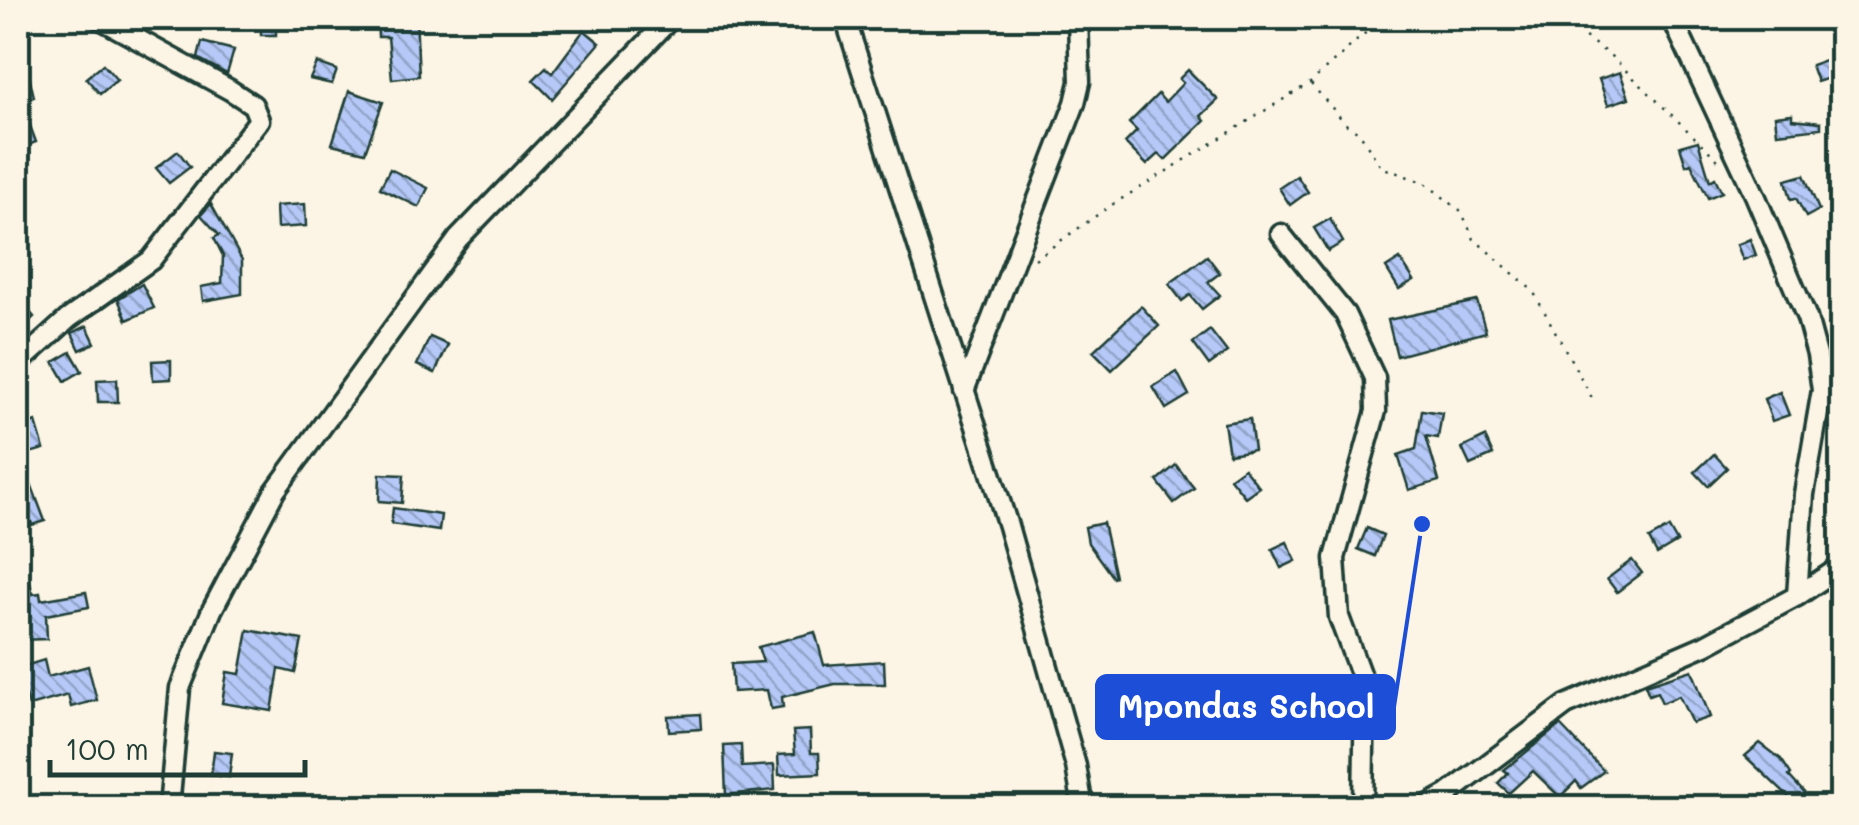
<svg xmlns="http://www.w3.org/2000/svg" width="1859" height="825" font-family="Mali,sans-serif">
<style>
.building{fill:url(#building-back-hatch);stroke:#1f3d34;stroke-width:2.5}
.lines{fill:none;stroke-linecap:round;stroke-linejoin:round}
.minor-casing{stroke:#1f3d34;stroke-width:25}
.path{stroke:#1f3d34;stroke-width:2.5;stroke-dasharray:2.5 8;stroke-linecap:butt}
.minor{stroke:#fcf5e5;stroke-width:18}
.leader{fill:none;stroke:#1d4ed8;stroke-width:4}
.callout-dot{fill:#1d4ed8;stroke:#fcf5e5;stroke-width:4}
.callout{fill:#1d4ed8;stroke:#1d4ed8;stroke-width:4}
.callout-label{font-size:32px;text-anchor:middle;font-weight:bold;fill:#fff}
</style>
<defs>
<pattern id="building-back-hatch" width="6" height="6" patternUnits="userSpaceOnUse" patternTransform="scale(2.5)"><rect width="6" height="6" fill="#b5c8f7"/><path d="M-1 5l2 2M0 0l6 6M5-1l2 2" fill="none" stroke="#93a4c9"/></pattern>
</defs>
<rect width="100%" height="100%" fill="#fcf5e5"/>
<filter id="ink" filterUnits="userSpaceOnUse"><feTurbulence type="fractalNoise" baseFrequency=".01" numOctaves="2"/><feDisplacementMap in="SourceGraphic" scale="20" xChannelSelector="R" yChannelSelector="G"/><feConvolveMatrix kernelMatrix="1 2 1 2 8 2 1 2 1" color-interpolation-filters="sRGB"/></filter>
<g filter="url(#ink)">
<!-- building -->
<g class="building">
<path d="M377 18H416L419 76 392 79 388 37H378Z"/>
<rect x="261" y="22" width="15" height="13"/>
<path d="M584 30 600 43 552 99 533 80 546 67 552 73Z"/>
<path d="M202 42 234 50 227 74 198 58Z"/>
<path d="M18 49H23L34 97 21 101 36 142 18 149Z"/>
<path d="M1825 60 1832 77 1817 82 1811 65Z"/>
<path d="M317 63 337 70 332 84 310 79Z"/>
<path d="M103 64 117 80 100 94 86 78Z"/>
<path d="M1188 70 1218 100 1201 116 1205 121 1165 160 1159 154 1147 165 1125 143 1137 131 1129 123 1158 94 1165 102 1183 83 1179 79Z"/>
<path d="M1620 72 1629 98 1608 105 1599 79Z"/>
<path d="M349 91 383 102 365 152 332 144Z"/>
<path d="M1792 114V119L1821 122V128L1777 133 1775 116Z"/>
<path d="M1698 141 1710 181 1715 178 1722 192 1708 198 1691 163 1686 165 1680 146Z"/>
<path d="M178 151 190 167 169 183 156 168Z"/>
<path d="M390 169 428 188 419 207 380 188Z"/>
<path d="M1804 175 1819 210 1806 217 1796 198 1791 199 1786 180Z"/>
<path d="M1297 176 1308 192 1290 205 1279 188Z"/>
<path d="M211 204 242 260V294L203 301 201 287 222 283 223 256 214 238 219 235 201 215Z"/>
<path d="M305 204 306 226 277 228 276 206Z"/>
<path d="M1330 219 1343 242 1328 251 1314 228Z"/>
<path d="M1750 239 1756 255 1743 260 1737 245Z"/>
<path d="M1207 256 1220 273 1208 282 1220 295 1202 309 1190 295 1182 301 1169 284Z"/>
<path d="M1400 259 1414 280 1399 289 1386 268Z"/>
<path d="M142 284 154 308 127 320 118 299Z"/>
<path d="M18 298 34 317 18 332Z"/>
<path d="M1477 301 1486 332 1397 356 1388 320Z"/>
<path d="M1141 306 1159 326 1112 370 1093 351Z"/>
<path d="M87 326 95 343 80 350 72 333Z"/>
<path d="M1210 330 1227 352 1209 365 1193 343Z"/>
<path d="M430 337 448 345 435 373 417 365Z"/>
<path d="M71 352 82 371 65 381 54 362Z"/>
<path d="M171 360V379L153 380 152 361Z"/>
<path d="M1177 372 1189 395 1166 409 1153 387Z"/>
<path d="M117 379 118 402H98L97 380Z"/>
<path d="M1780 392 1789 415 1772 421 1764 399Z"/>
<path d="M1422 410 1442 413 1438 438 1426 436 1439 481 1409 490 1398 455 1416 449Z"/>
<path d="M1250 419 1254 450 1229 454 1224 423Z"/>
<path d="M36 422 44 449 23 455 18 427Z"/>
<path d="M1485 437 1493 455 1470 465 1462 448Z"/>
<path d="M1714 454 1727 468 1708 486 1695 472Z"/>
<path d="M1176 465 1194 488 1174 503 1157 481Z"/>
<path d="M1244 468 1259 487 1245 497 1230 478Z"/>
<path d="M380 474 404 475 402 503 379 501Z"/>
<path d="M30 481 45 521 32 525 18 487Z"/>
<path d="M393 508 441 515 439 531 391 524Z"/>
<path d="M1103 523 1115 577 1113 578 1088 543 1085 527Z"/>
<path d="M1367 528 1383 535 1375 556 1358 549Z"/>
<path d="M1669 528 1677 542 1657 554 1649 539Z"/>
<path d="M1287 542 1296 561 1281 568 1272 549Z"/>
<path d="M23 559 33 594 40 593 41 600 86 592 89 607 46 615 47 639 18 640V623H25L18 580V560Z"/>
<path d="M1632 560 1642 573 1617 592 1607 579Z"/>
<path d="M248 630 302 640 295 673 279 669 272 711 222 703 227 672 240 674Z"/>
<path d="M815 632 824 665 884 661 885 684H835L782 697 783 707 771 709 767 690 733 692 731 664 763 662 758 647Z"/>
<path d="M44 660 48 677 88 666 97 700 71 707 68 695 29 706 18 668Z"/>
<path d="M1692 670 1710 717 1692 723 1679 696 1662 703 1657 692 1649 695 1645 685Z"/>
<path d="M700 714 701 729 669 731 668 716Z"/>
<path d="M1560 725 1604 771 1581 788 1576 781 1560 797 1533 771 1509 793 1498 783 1508 773 1504 770Z"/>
<path d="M810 730 811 753H819L820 773 779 775 778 755 795 754 793 731Z"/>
<path d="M1760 743 1781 759 1791 774 1789 776 1818 808H1800L1745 756Z"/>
<path d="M741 745 742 767 774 765 775 790 726 795 724 746Z"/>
<path d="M214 751 232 753 229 777 211 775Z"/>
</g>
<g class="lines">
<defs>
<g id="minor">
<path d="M845 18 1008 526 1076 766 1083 808"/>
<path d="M1672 18 1755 195 1807 318 1817 355 1822 390 1804 494 1797 596"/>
<path d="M1281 234 1345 314 1375 378 1376 411 1335 558 1339 617 1365 687 1363 808"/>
<path d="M18 364 68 319 151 260 259 120 253 105 230 90 99 18"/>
<path d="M964 391 1075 103 1080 82 1078 18"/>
<path d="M169 808 180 688 212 610 275 491 458 239 671 18"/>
<path d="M1423 808 1448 794 1566 705 1705 645 1797 596 1842 566"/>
</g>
</defs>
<!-- minor casing -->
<use href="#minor" class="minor-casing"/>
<!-- path -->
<g class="path">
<path d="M1560 18 1612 57 1718 160"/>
<path d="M1311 84 1347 125 1359 132 1381 167 1425 183 1461 211 1474 239 1533 291 1592 398"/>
<path d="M1035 259 1110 206 1310 83 1382 18"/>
</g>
<!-- minor -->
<use href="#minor" class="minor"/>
</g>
</g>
<!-- callouts -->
<path class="leader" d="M1422 524L1394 707"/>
<circle class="callout-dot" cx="1422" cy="524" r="10"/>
<rect class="callout" x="1097" y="676" width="297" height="62" rx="10"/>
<g class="callout-label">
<text x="1246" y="718">Mpondas School</text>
</g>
<!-- margin -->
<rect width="1859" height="825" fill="none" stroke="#fcf5e5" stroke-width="60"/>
<rect x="30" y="30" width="1799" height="765" fill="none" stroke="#1f3d34" stroke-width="4" filter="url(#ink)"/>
<!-- scale -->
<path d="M50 760v15h255v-15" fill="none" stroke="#1f3d34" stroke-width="5"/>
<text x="65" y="760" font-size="30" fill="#1f3d34" stroke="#fcf5e5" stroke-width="8" paint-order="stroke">100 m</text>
</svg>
